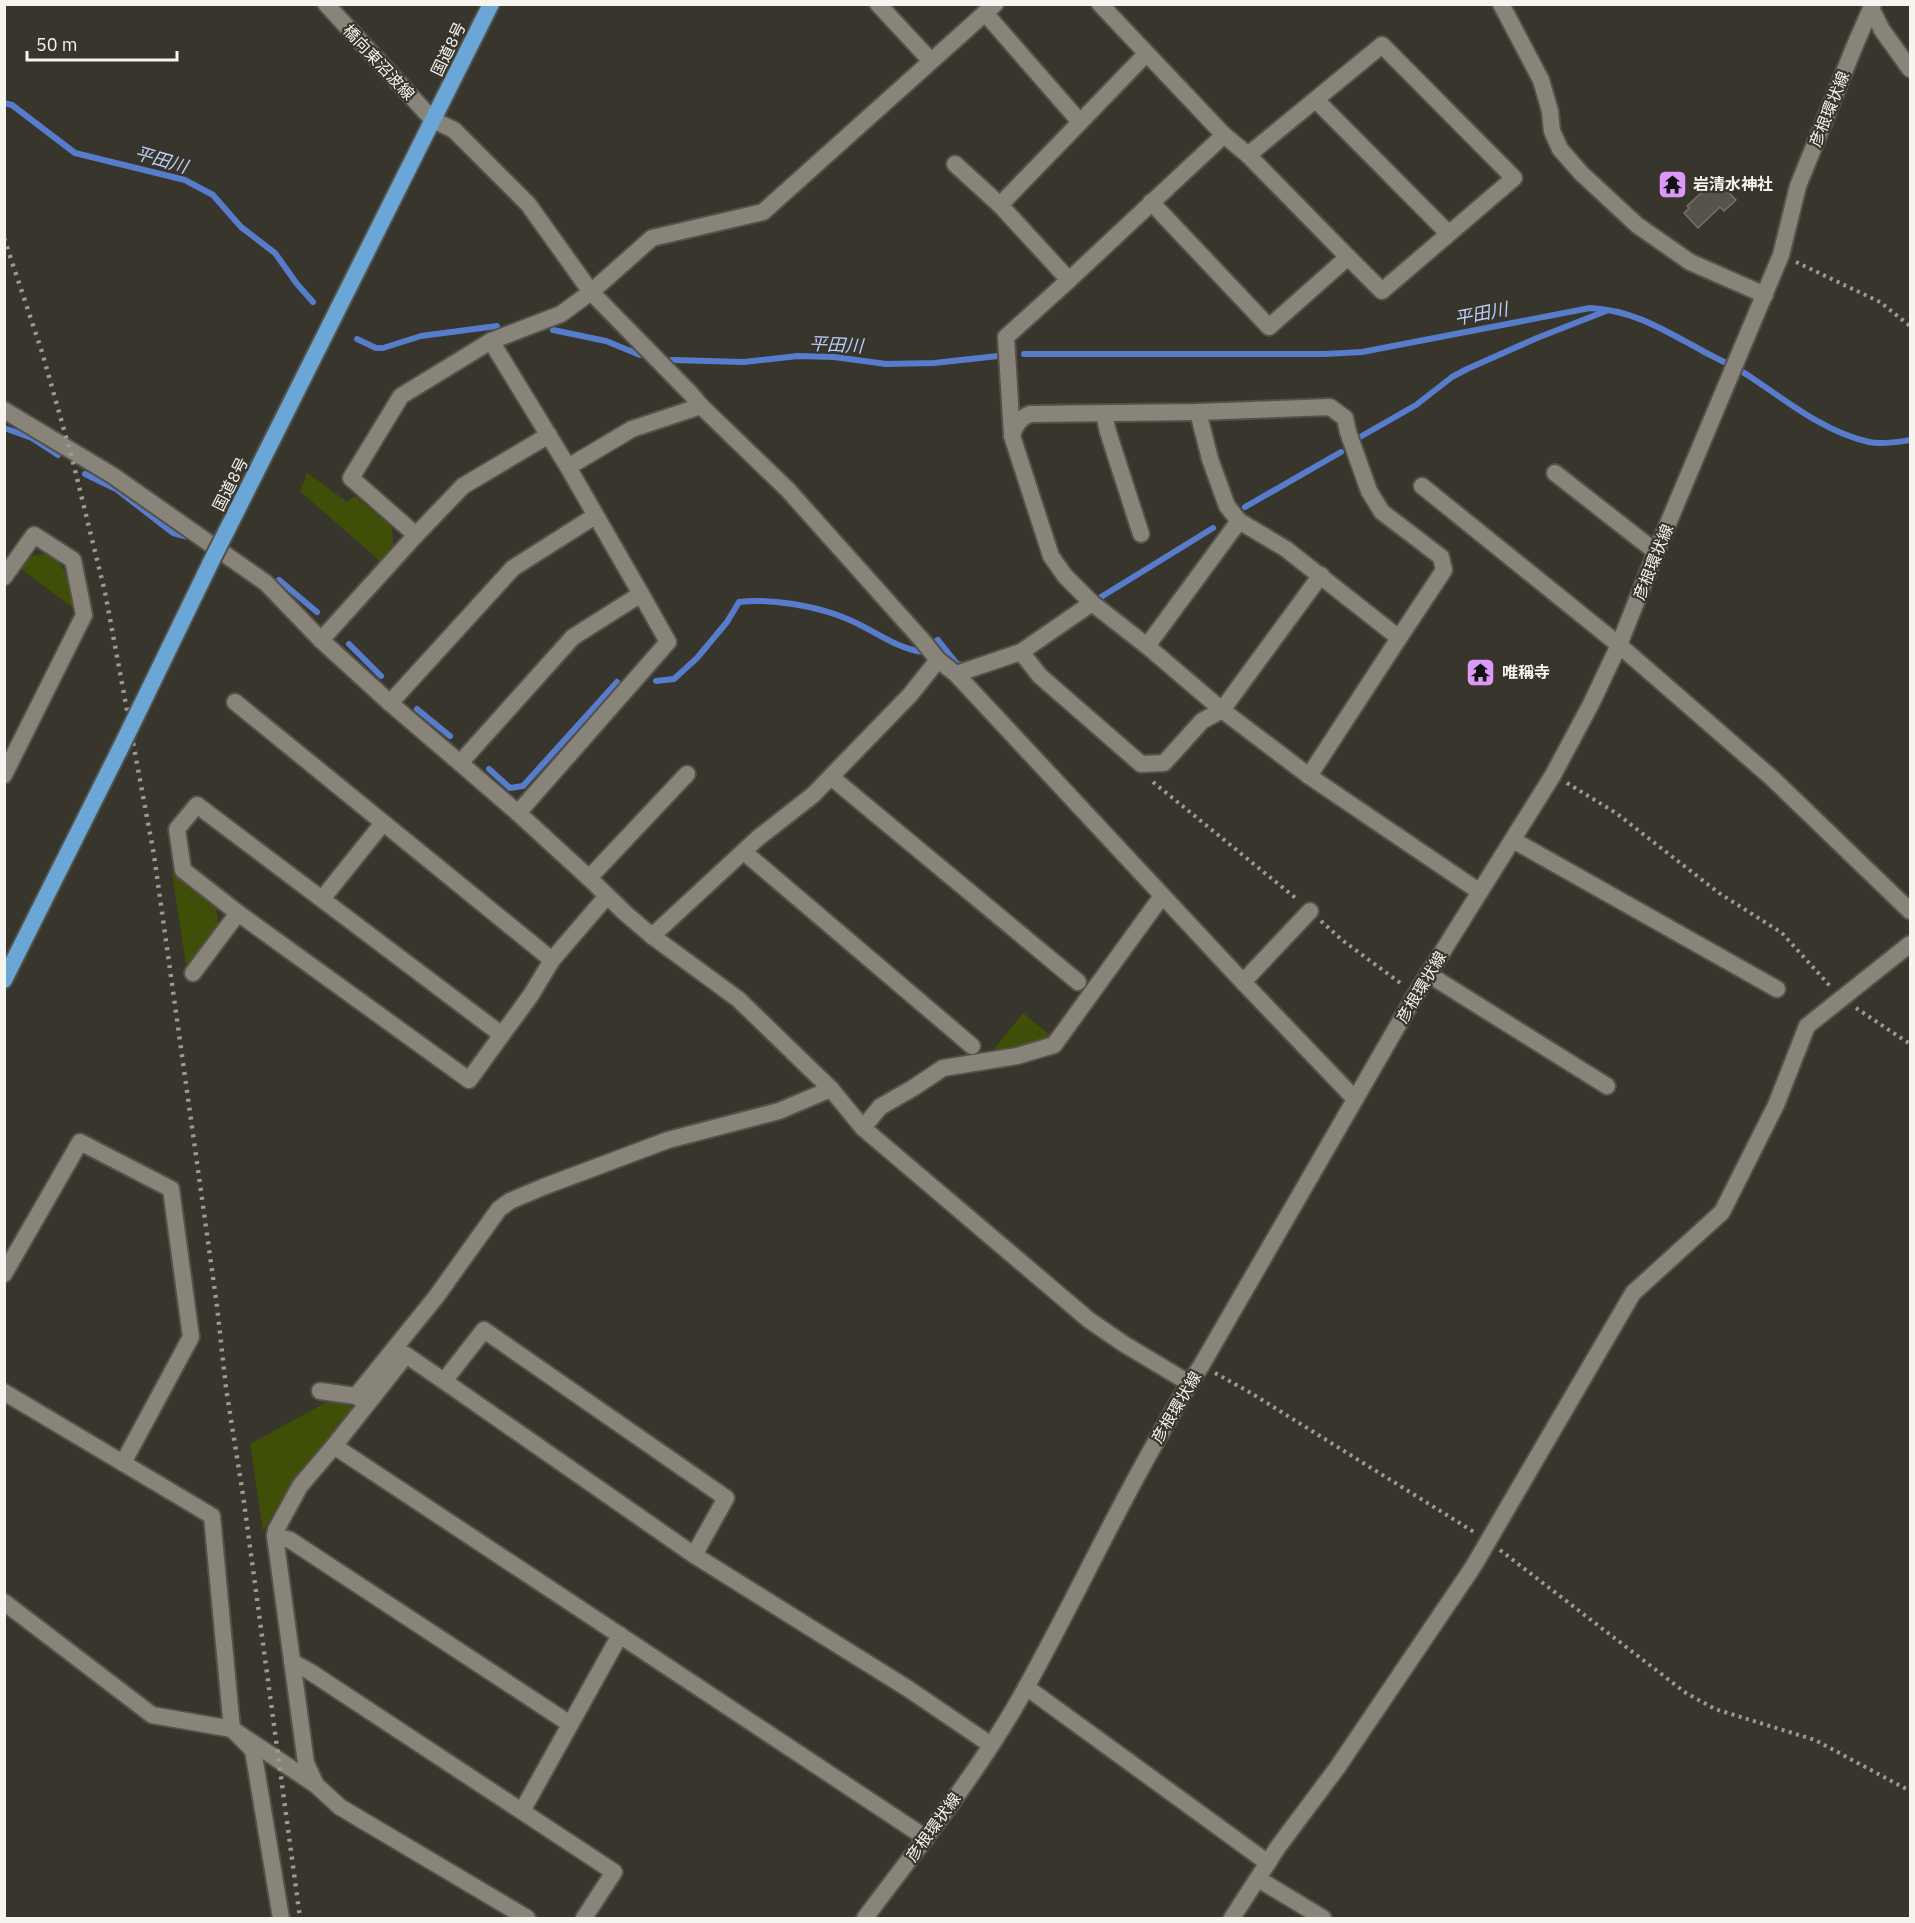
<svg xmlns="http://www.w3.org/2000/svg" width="1915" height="1923" font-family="'IBM Plex Sans','Noto Sans JP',sans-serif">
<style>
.green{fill:#404f07}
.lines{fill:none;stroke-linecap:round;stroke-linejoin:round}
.stream{stroke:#577ccb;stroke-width:6}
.building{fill:#57534a;stroke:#757167;stroke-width:1.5}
.minor-casing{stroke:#535148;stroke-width:20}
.secondary-casing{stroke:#535148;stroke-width:20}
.trunk-casing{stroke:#535148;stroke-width:20}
.path{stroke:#9c9a92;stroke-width:4;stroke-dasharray:3 4.5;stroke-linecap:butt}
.minor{stroke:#888479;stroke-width:16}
.secondary{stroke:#888479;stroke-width:16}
.trunk{stroke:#6aa6d6;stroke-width:16}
.rail{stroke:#9d9a93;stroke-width:4.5;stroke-dasharray:3 6;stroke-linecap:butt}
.trunk-bridge-casing{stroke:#535148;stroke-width:20;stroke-linecap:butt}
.trunk-bridge{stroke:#6aa6d6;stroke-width:16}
.labels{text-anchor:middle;stroke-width:4.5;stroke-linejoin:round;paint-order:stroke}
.street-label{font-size:16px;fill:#f6f4ee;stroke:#38352c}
.poi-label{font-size:16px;font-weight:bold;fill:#f6f4ee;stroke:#38352c;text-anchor:start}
.water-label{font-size:18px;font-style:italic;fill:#b9cef9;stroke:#38352c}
</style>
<rect width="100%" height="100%" fill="#38352c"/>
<!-- green -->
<g class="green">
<path d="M306 472 347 502 355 496 392 527 393 548 380 561 300 491 306 477Z"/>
<path d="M47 553C67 566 71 584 73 608L20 568 28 557Z"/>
<path d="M172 873 215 905 219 925 187 971Z"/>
<path d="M1023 1013 1055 1039 998 1054 994 1049Z"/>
<path d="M327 1402 349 1405 355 1408 293 1481 263 1531 250 1444Z"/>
</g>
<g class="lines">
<!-- stream -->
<g class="stream">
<path d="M4 103 12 105 75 153 185 180 213 195 241 227 275 253 297 284 313 302"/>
<path d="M553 330 606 341 640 355"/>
<path d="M357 339 376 348H383L421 336 497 326"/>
<path d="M1024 354H1325L1362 352 1590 308C1633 310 1664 330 1701 350 1717 359 1734 366 1749 376 1787 401 1824 432 1869 442 1882 445 1898 442 1910 440"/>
<path d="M672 360 744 362 798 356 834 357 886 364 934 363 998 356"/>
<path d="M7 429 32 438 58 455"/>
<path d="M1360 437 1416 405 1452 377 1467 369 1537 338 1606 311"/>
<path d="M85 474 116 489 173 533 188 537"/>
<path d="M1245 507 1341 452"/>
<path d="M279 580 317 612"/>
<path d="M1101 597 1213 528"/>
<path d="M935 642 938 640 957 664 965 665"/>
<path d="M349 644 381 676"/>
<path d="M656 681 674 679 697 658 727 622 739 602C770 598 816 606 845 618 873 629 892 647 922 652"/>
<path d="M417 709 450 736"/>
<path d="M489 769 510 788 523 786 617 682"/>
</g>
</g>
<!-- building -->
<path class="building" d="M1716 179 1736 200 1724 211 1720 207 1698 228 1684 213 1689 208 1687 206Z"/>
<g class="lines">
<defs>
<g id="minor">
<path d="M878 4 931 61"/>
<path d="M1100 4 1224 135 1248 155 1382 45 1514 178 1382 291 1348 257 1269 327 1151 202"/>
<path d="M1501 4 1541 80 1550 111 1552 131 1560 149 1581 173 1637 225 1690 262 1765 295"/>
<path d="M985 13 1080 122"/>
<path d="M1146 54 1000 205 1069 280 1224 135"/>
<path d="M1316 100 1448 233"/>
<path d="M433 120 454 130 528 204 591 292 691 394 701 406 788 490 922 640 938 660 956 674 1243 982 1355 1099"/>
<path d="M1248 155 1348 257"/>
<path d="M955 164 1000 205"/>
<path d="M491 341 561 314 591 292 652 238 763 212 995 4"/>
<path d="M4 410 112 475 266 583 321 640 390 703 460 763 573 637 641 594 668 642 518 813 460 763"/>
<path d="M1198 412 1210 459 1227 506 1239 521"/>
<path d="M1104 414 1108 432 1141 534"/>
<path d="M549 435 463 486 416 535 351 478 401 396 491 341 568 467 641 594"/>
<path d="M1012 435 1006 337 1069 280"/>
<path d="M568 467 632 429 701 406"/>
<path d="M1555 473 1656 552"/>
<path d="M1422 486 1619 645 1772 778 1910 911"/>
<path d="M4 577 34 535 73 560 84 615 4 775"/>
<path d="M1092 603 1065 576 1051 556 1012 436C1015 426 1019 418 1030 414L1198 412 1330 407 1345 418 1348 432 1369 491 1382 512 1441 557 1444 570 1399 638"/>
<path d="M321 640 416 535"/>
<path d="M1147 646 1239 521 1286 549 1399 638 1309 776"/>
<path d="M1021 652 1040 676 1141 764 1164 763 1202 721 1222 710 1321 575"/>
<path d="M956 674 1021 652 1092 603 1147 646 1222 710 1309 776 1480 892"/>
<path d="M235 702 552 960"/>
<path d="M390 703 513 568 595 516"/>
<path d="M831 777 1078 982"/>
<path d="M518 813 589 878 625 913 652 936 738 999 831 1089 863 1128 1089 1320 1124 1344 1189 1383"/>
<path d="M1513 840 1777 989"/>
<path d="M744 852 972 1046"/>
<path d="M589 878 687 774"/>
<path d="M322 899 383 823"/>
<path d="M652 936 758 838 813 795 910 695 938 660"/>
<path d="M193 973 238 913"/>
<path d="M1428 974 1607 1086"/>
<path d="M1243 982 1310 911"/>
<path d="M502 1035 197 805 177 829 183 870 238 913 469 1080 531 995 552 960 607 896"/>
<path d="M863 1128 880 1107 913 1088 943 1068 1017 1056 1054 1045 1162 896"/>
<path d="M4 1274 80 1142 171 1189 191 1337 123 1463"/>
<path d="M444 1381 484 1330 726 1498 694 1555 444 1381 406 1355 334 1446 926 1838"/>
<path d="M320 1391 356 1396 365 1402"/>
<path d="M4 1392 212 1516 232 1729 253 1750 281 1918"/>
<path d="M356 1396 436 1297 499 1209 510 1201 543 1187 668 1140 779 1111 831 1089"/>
<path d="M275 1536 290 1540 570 1724"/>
<path d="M694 1555 907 1688 991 1745"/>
<path d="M4 1602 152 1715 232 1729 316 1785 340 1807 527 1918"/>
<path d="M292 1662 309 1671 614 1872 584 1918"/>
<path d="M1026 1687 1268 1863"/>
<path d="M316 1785 306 1763 275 1536 276 1530 300 1486 334 1446"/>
<path d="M522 1811 620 1635"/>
<path d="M1258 1879 1323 1918"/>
<path d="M1232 1918 1278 1847 1337 1768 1473 1567 1633 1293 1722 1212 1776 1105 1807 1026 1910 944"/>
</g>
<g id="secondary">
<path d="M326 4 433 120"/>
<path d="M1871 8 1882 30 1910 69"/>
<path d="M865 1918C918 1847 975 1777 1019 1700 1066 1617 1106 1530 1153 1447 1168 1420 1183 1392 1201 1366L1416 994 1553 775 1591 704 1619 645 1656 552 1781 255 1798 186 1855 45 1873 4"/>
</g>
<g id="trunk">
<path d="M225 534 491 4"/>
<path d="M140 708 210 564"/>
<path d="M4 980 119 751"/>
</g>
</defs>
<!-- minor casing -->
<use href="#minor" class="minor-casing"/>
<!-- secondary casing -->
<use href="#secondary" class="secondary-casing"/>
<!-- trunk casing -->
<use href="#trunk" class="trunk-casing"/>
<!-- path -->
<g class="path">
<path d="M1796 262 1880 302 1910 326"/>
<path d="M1153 782 1298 900"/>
<path d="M1567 783 1616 813 1719 893 1782 933 1830 986"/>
<path d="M1321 921 1342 940 1403 985"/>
<path d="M1856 1008 1910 1044"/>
<path d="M1215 1373 1251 1393 1474 1532"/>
<path d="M1500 1550 1686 1693 1715 1709 1815 1740 1910 1791"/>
</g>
<!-- minor -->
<use href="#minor" class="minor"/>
<!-- secondary -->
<use href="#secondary" class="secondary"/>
<!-- trunk -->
<use href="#trunk" class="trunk"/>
<!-- rail -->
<path class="rail" d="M4 238 42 352 72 458 105 592 154 855 217 1306 226 1388 243 1495 300 1918"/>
<defs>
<g id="trunk-bridge">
<path d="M210 564 225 534"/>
<path d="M119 751 140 708"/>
</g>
</defs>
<!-- trunk-bridge casing -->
<use href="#trunk-bridge" class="trunk-bridge-casing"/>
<!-- trunk-bridge -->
<use href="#trunk-bridge" class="trunk-bridge"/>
</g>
<!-- icons -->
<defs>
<symbol id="temple-square" viewBox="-11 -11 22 22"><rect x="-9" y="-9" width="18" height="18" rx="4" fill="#db99f5" stroke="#38352c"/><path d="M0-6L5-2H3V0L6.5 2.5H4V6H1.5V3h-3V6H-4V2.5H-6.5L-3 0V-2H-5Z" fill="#111"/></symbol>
</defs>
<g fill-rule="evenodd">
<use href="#temple-square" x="1656" y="168" width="33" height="33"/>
<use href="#temple-square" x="1464" y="656" width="33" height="33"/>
</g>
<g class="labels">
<!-- street labels -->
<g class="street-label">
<text transform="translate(448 49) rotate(-64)" y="6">国道8号</text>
<text transform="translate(379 62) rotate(47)" y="6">橋向東沼波線</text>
<text transform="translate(1829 109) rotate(-68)" y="6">彦根環状線</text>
<text transform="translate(230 484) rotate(-63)" y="6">国道8号</text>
<text transform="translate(1653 562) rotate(-68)" y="6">彦根環状線</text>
<text transform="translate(1421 987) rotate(-59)" y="6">彦根環状線</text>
<text transform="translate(1176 1407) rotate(-59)" y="6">彦根環状線</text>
<text transform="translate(933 1827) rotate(-54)" y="6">彦根環状線</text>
</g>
<!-- poi labels -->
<g class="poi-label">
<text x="1693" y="190">岩清水神社</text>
<text x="1502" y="678">唯稱寺</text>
</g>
<!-- water labels -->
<g class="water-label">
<text transform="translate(161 160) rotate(16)" y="6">平田川</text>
<text transform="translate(1481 314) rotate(-11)" y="6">平田川</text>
<text transform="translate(836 345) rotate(3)" y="6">平田川</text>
</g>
</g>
<!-- border -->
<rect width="1915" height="1923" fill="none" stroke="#f6f4ee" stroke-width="12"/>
<!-- scale -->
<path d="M27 51v9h150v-9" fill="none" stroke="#f6f4ee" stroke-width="3"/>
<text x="36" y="51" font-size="18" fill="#f6f4ee" stroke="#38352c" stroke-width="4.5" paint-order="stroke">50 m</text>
</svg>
